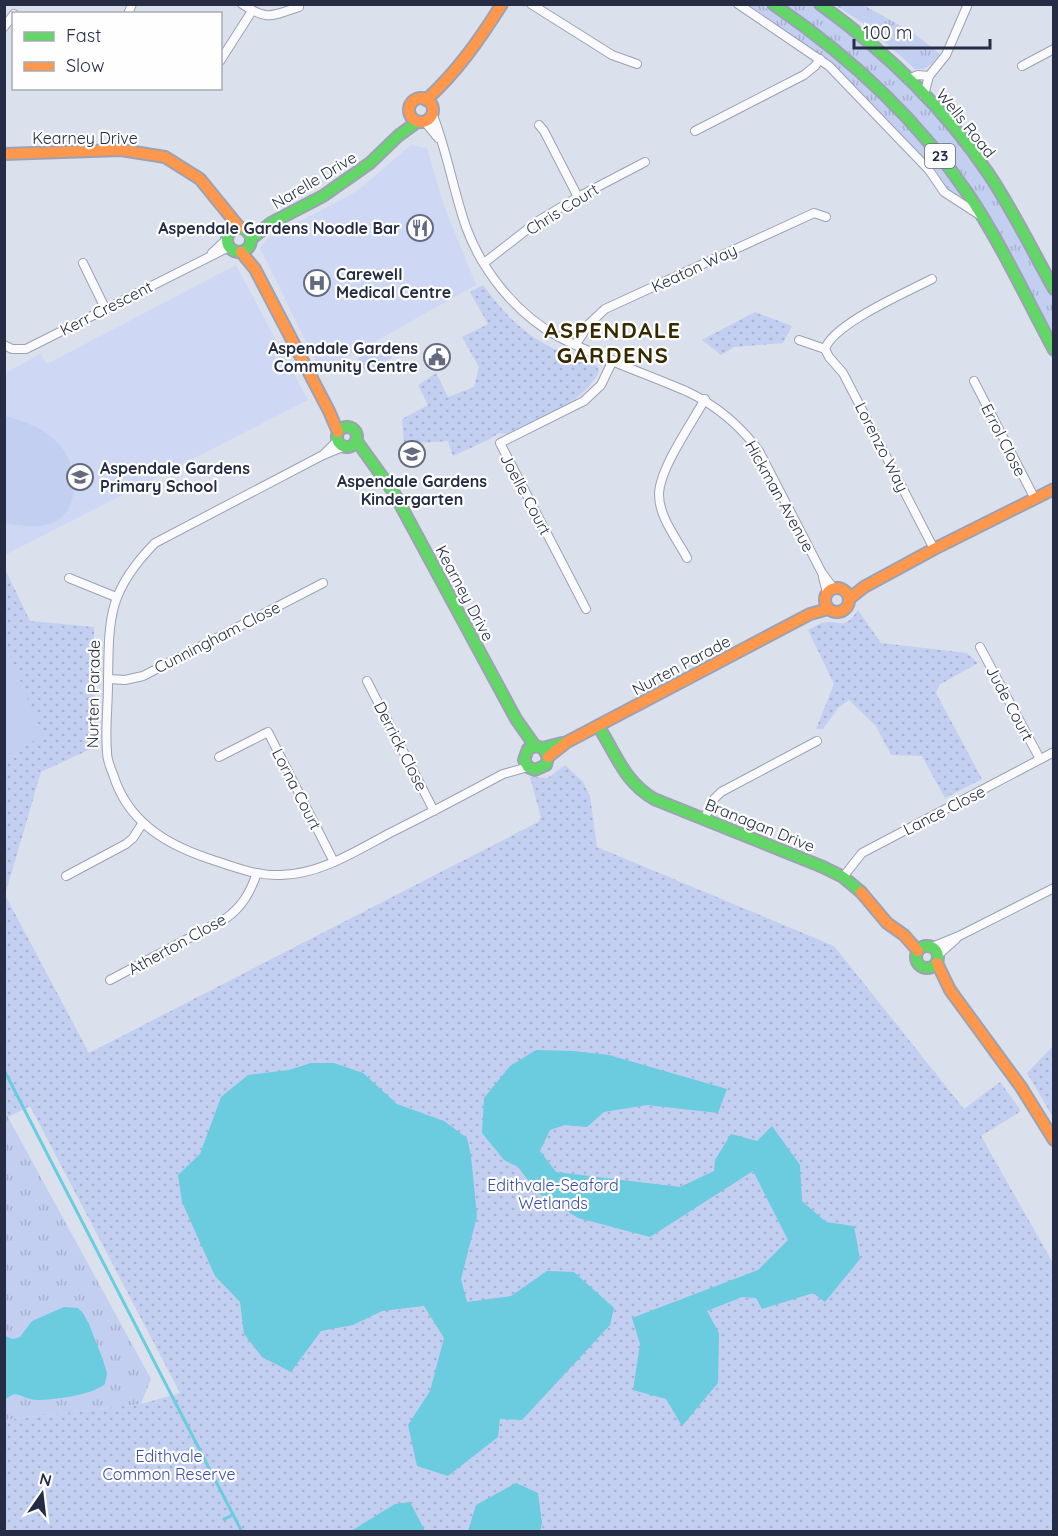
<svg xmlns="http://www.w3.org/2000/svg" width="1058" height="1536" font-family="Quicksand,sans-serif">
<style>
.built{fill:#ced8f5}
.grass{fill:url(#grass-tufts)}
.park{fill:url(#park-dots)}
.pitch{fill:#c3cff1}
.water{fill:#6accde}
.lines{fill:none;stroke-linecap:round;stroke-linejoin:round}
.stream{stroke:#6accde;stroke-width:3}
.street-casing{stroke:#9ca2b2;stroke-width:10}
.fast-casing{stroke:#9ca2b2;stroke-width:14}
.slow-casing{stroke:#9ca2b2;stroke-width:14}
.street{stroke:#fafafc;stroke-width:8}
.fast{stroke:#63d668;stroke-width:10}
.slow{stroke:#ff974d;stroke-width:10}
.labels{text-anchor:middle;stroke-width:4.5;stroke-linejoin:round;paint-order:stroke}
.shield{fill:#fefefe;stroke:#666b7c;stroke-width:1.5}
.shield-label{font-size:15px;font-weight:bold;fill:#252c44}
.street-label{font-size:16px;fill:#252c44;stroke:#fefefe}
.poi-label{font-size:16px;font-weight:bold;fill:#252c44;stroke:#fefefe;text-anchor:end}
.park-label{font-size:16px;fill:#384da7;stroke:#fefefe}
.district-label{font-size:22px;font-weight:bold;letter-spacing:1.5px;fill:#362900;stroke:#fefefe}
</style>
<defs>
<pattern id="grass-tufts" width="24" height="20" patternUnits="userSpaceOnUse" patternTransform="scale(1.5)"><rect width="24" height="20" fill="#c3cff1"/><path d="M3 7l-1-3M5 7V3M7 7l1-3M15 17l-1-3M17 17v-4M19 17l1-3" fill="none" stroke="#a7b2d0"/></pattern>
<pattern id="park-dots" width="8" height="8" patternUnits="userSpaceOnUse" patternTransform="scale(1.5)"><rect width="8" height="8" fill="#c3cff1"/><path d="M2 2h.1M6 6h.1" fill="none" stroke="#a7b2d0" stroke-width="1.8" stroke-linecap="round"/></pattern>
</defs>
<rect width="100%" height="100%" fill="#dbe0ed"/>
<!-- built -->
<g class="built">
<path d="M411 145 427 148 444 206 476 285 321 372 260 248 267 239 357 191Z"/>
<path d="M236 265 308 400 5 555V373L40 354 47 364Z"/>
</g>
<!-- grass -->
<g class="grass">
<path d="M744 5H762L797 27 844 64 899 116 940 163 965 201 949 192 937 172 829 60Z"/>
<path d="M782 5H811L866 47 928 105 994 191 1014 224 1053 299V339L942 153Z"/>
<path d="M835 5H863L912 32 940 54C932 63 928 71 915 69L863 23Z"/>
<path d="M4 1110 151 1379 141 1404 5 1420Z"/>
</g>
<!-- park -->
<g class="park">
<path d="M483 285C518 333 541 346 597 366L599 371C586 401 543 417 515 432L508 434 499 433 488 440 453 456 448 441 404 444 402 419 428 405 418 385 436 373 448 397 474 387 479 367 462 337 488 324 470 292Z"/>
<path d="M755 312 792 326 783 343 734 347 721 355 702 340Z"/>
<path d="M4 567 30 621 94 627 95 747 41 772 5 895 89 1053 538 822 541 817 530 777 548 778 565 765 583 782 590 796 597 847 834 946 964 1109 1000 1082 1021 1111 981 1136 1053 1263V1531H5V1420L141 1404 180 1393 30 1106 8 1117 5 1110Z"/>
<path d="M858 610 881 643 967 653 978 663 939 685 936 693 982 779 945 798 922 756 891 755 876 726 849 700 838 708 823 729H816L834 684 808 630C812 628 818 624 822 623 841 618 842 633 858 610Z"/>
<path d="M1053 1046V1117L1027 1073Z"/>
</g>
<!-- pitch -->
<g class="pitch">
<path d="M385 345 392 358 365 372 358 358Z"/>
<path d="M4 416C23 420 45 429 58 443 76 462 82 502 59 519 45 530 21 526 5 523Z"/>
<path d="M4 642 43 736 5 756H4Z"/>
</g>
<!-- water -->
<g class="water">
<path d="M536 1050 573 1051 609 1055 727 1089 718 1113 647 1105 604 1112 587 1127 565 1125 550 1130 540 1151 556 1172 680 1187 714 1171 715 1160 731 1134 757 1141 772 1126 800 1165 802 1201 826 1222 854 1226 860 1259 825 1302 813 1293 762 1309 756 1298 742 1297 707 1311 719 1333 718 1383 682 1426 666 1399 633 1390 640 1344 632 1318 758 1270 788 1240 753 1171 650 1237 578 1218 538 1193 518 1167 504 1160 482 1133 484 1098 510 1066Z"/>
<path d="M311 1063H334L363 1073 397 1104 444 1121 467 1138 471 1156 477 1216 461 1279 467 1302 511 1296 547 1271 574 1272 614 1308 610 1325 522 1420 500 1419 498 1437 448 1476 417 1466 408 1425 430 1391 444 1338 424 1306 382 1311 353 1325 321 1331 291 1372 262 1357 244 1334 240 1302 215 1276 182 1202 178 1175 200 1154 221 1097 248 1075 289 1070Z"/>
<path d="M64 1307 78 1308 83 1313 89 1324 103 1360 107 1373 105 1384C93 1395 53 1400 37 1400 29 1400 21 1395 14 1394L5 1399V1336L13 1339 20 1337 32 1321Z"/>
<path d="M516 1483 538 1493 542 1523 540 1531H468L476 1505Z"/>
<path d="M410 1502 425 1531H351L395 1504Z"/>
</g>
<g class="lines">
<!-- stream -->
<g class="stream">
<path d="M4 1070 242 1532"/>
<path d="M224 1519 233 1515"/>
</g>
<defs>
<g id="street">
<path d="M242 4C268 21 271 16 299 7"/>
<path d="M531 4 612 55 637 64"/>
<path d="M738 4 829 66 929 170 944 192 978 214"/>
<path d="M128 14 132 4"/>
<path d="M4 27 14 14"/>
<path d="M220 61 252 11"/>
<path d="M1022 66 1054 49"/>
<path d="M908 79 918 75 929 76"/>
<path d="M924 95 929 76 946 55 968 4"/>
<path d="M432 113C447 150 453 190 466 227 482 271 517 315 559 337 599 358 644 373 686 391 716 405 739 424 759 451L822 573 834 589"/>
<path d="M425 122 438 138"/>
<path d="M539 125 544 131 578 197"/>
<path d="M695 131 804 75 815 66 820 59"/>
<path d="M212 253 226 240"/>
<path d="M83 263 105 308"/>
<path d="M484 263 538 221 578 197 645 162"/>
<path d="M799 340 825 349 829 357 843 373 934 549"/>
<path d="M576 344 589 324 605 309 814 213 826 217"/>
<path d="M4 345 12 349H26L229 247"/>
<path d="M825 349C833 324 907 292 932 279"/>
<path d="M974 381 1035 499"/>
<path d="M345 446 323 455 155 543C107 592 109 618 108 684 108 706 105 730 107 752 107 759 110 767 113 774 127 820 163 843 207 858 231 866 255 876 281 875 321 874 356 851 390 833 428 814 466 794 503 774L528 767"/>
<path d="M324 454 338 440"/>
<path d="M687 558C677 539 659 517 659 495 659 469 692 423 705 399"/>
<path d="M823 577 827 593"/>
<path d="M69 578 116 597"/>
<path d="M586 609 500 443 584 401 601 385 613 360"/>
<path d="M980 647 1040 759"/>
<path d="M108 679 125 680 143 676 323 583"/>
<path d="M367 681 434 811"/>
<path d="M219 757 268 732 334 862"/>
<path d="M704 819 714 799 721 792 817 741"/>
<path d="M66 876 126 844 133 838 142 824"/>
<path d="M843 877 862 853 1054 752"/>
<path d="M932 947 959 936 1054 888"/>
<path d="M938 955 956 939"/>
<path d="M110 980 225 919C242 907 250 893 257 873"/>
</g>
<g id="fast">
<path d="M773 4C849 56 916 117 968 194 1001 243 1026 298 1054 350"/>
<path d="M820 4C885 51 943 106 988 173 1013 210 1032 250 1054 289"/>
<circle cx="239" cy="240" r="12"/>
<path d="M251 239 271 223 323 196 370 163 398 136 417 122"/>
<circle cx="347" cy="437" r="10"/>
<path d="M356 440 394 493 516 719 535 746"/>
<path d="M598 726C616 753 624 782 654 799L823 867 843 877 861 892"/>
<path d="M543 748 548 757 546 765 535 770 528 767 524 760 528 749 535 746 543 748 562 743"/>
<circle cx="927" cy="957" r="11"/>
</g>
<g id="slow">
<circle cx="421" cy="110" r="12"/>
<path d="M426 100C457 72 480 39 502 4"/>
<path d="M4 154 121 150 165 157 200 179 239 227"/>
<path d="M241 252 255 269 329 411 338 432"/>
<circle cx="837" cy="600" r="12"/>
<path d="M849 599 864 587 934 549 1054 489"/>
<path d="M548 757 567 742 810 614 828 609"/>
<path d="M861 892 887 923 904 935 918 951"/>
<path d="M937 963 950 990 1021 1087 1054 1140"/>
</g>
</defs>
<!-- street casing -->
<use href="#street" class="street-casing"/>
<!-- fast casing -->
<use href="#fast" class="fast-casing"/>
<!-- slow casing -->
<use href="#slow" class="slow-casing"/>
<!-- street -->
<use href="#street" class="street"/>
<!-- fast -->
<use href="#fast" class="fast"/>
<!-- slow -->
<use href="#slow" class="slow"/>
</g>
<!-- icons -->
<defs>
<symbol id="restaurant-ring" viewBox="-11 -11 22 22"><circle r="9.5" fill="#fefefe" stroke="#656b7f" stroke-width="1.5"/><path d="M-5-6h1v4h1v-4h1v4h1v-4h1v5L-1.5 .5V6h-2V.5L-5-1ZM5-6V6H3V1.5H1.5Q1.5-4 5-6Z" fill="#656b7f"/></symbol>
<symbol id="hospital-ring" viewBox="-11 -11 22 22"><circle r="9.5" fill="#fefefe" stroke="#656b7f" stroke-width="1.5"/><path d="M-5-5h3v3.5h4V-5h3V5h-3V1.5h-4V5h-3Z" fill="#656b7f"/></symbol>
<symbol id="civic-ring" viewBox="-11 -11 22 22"><circle r="9.5" fill="#fefefe" stroke="#656b7f" stroke-width="1.5"/><path d="M-.6-6.5H3V-4.5H.6V-3L4-1V1h2V6H-6V1h2V-1L-.6-3ZM-1.2 2.5V6h2.4V2.5Z" fill="#656b7f"/></symbol>
<symbol id="school-ring" viewBox="-11 -11 22 22"><circle r="9.5" fill="#fefefe" stroke="#656b7f" stroke-width="1.5"/><path d="M0-5L7-2L0 1L-7-2ZM-4 1L0 2.5L4 1V4Q0 6-4 4Z" fill="#656b7f"/></symbol>
</defs>
<g fill-rule="evenodd">
<use href="#restaurant-ring" x="405" y="213" width="30" height="30"/>
<use href="#hospital-ring" x="302" y="268" width="30" height="30"/>
<use href="#civic-ring" x="422" y="342" width="30" height="30"/>
<use href="#school-ring" x="397" y="439" width="30" height="30"/>
<use href="#school-ring" x="65" y="462" width="30" height="30"/>
</g>
<g class="labels">
<!-- shield labels -->
<rect class="shield" x="925" y="144" width="30" height="24" rx="4.5"/>
<g class="shield-label">
<text x="940" y="161">23</text>
</g>
<!-- street labels -->
<g class="street-label">
<text transform="translate(966 123) rotate(51)" y="6">Wells Road</text>
<text x="85" y="144">Kearney Drive</text>
<text transform="translate(314 180) rotate(-31)" y="6">Narelle Drive</text>
<text transform="translate(562 209) rotate(-32)" y="6">Chris Court</text>
<text transform="translate(694 268) rotate(-25)" y="6">Keaton Way</text>
<text transform="translate(106 308) rotate(-27)" y="6">Kerr Crescent</text>
<text transform="translate(1004 440) rotate(63)" y="6">Errol Close</text>
<text transform="translate(882 447) rotate(63)" y="6">Lorenzo Way</text>
<text transform="translate(526 494) rotate(62)" y="6">Joelle Court</text>
<text transform="translate(780 496) rotate(61)" y="6">Hickman Avenue</text>
<text transform="translate(465 593) rotate(62)" y="6">Kearney Drive</text>
<text transform="translate(217 637) rotate(-27)" y="6">Cunningham Close</text>
<text transform="translate(681 665) rotate(-28)" y="6">Nurten Parade</text>
<text transform="translate(93 694) rotate(-89)" y="6">Nurten Parade</text>
<text transform="translate(1010 703) rotate(62)" y="6">Jude Court</text>
<text transform="translate(401 746) rotate(63)" y="6">Derrick Close</text>
<text transform="translate(297 789) rotate(63)" y="6">Lorna Court</text>
<text transform="translate(944 810) rotate(-27)" y="6">Lance Close</text>
<text transform="translate(760 825) rotate(22)" y="6">Branagan Drive</text>
<text transform="translate(177 944) rotate(-29)" y="6">Atherton Close</text>
</g>
<!-- poi labels -->
<g class="poi-label">
<text x="400" y="234">Aspendale Gardens Noodle Bar</text>
<text x="336" y="280" text-anchor="start">Carewell<tspan x="336" dy="18">Medical Centre</tspan></text>
<text x="418" y="354">Aspendale Gardens<tspan x="418" dy="18">Community Centre</tspan></text>
<text x="100" y="474" text-anchor="start">Aspendale Gardens<tspan x="100" dy="18">Primary School</tspan></text>
<text x="412" y="487" text-anchor="middle">Aspendale Gardens<tspan x="412" dy="18">Kindergarten</tspan></text>
</g>
<!-- park labels -->
<g class="park-label">
<text x="553" y="1191">Edithvale-Seaford<tspan x="553" dy="18">Wetlands</tspan></text>
<text x="169" y="1462">Edithvale<tspan x="169" dy="18">Common Reserve</tspan></text>
</g>
<!-- district labels -->
<g class="district-label">
<text x="613" y="338">ASPENDALE<tspan x="613" dy="25">GARDENS</tspan></text>
</g>
</g>
<!-- border -->
<rect width="1058" height="1536" fill="none" stroke="#252c44" stroke-width="12"/>
<!-- legend -->
<rect x="12" y="12" width="210" height="78" fill="#fefefe" stroke="#a7aab4" stroke-width="1.5"/>
<rect x="24" y="32" width="30" height="9" fill="#63d668" stroke="#a7aab4" stroke-width="1.5"/>
<text x="66" y="42" font-size="18" fill="#252c44">Fast</text>
<rect x="24" y="62" width="30" height="9" fill="#ff974d" stroke="#a7aab4" stroke-width="1.5"/>
<text x="66" y="72" font-size="18" fill="#252c44">Slow</text>
<!-- north arrow -->
<g transform="translate(42 1494) rotate(14)" stroke="#fefefe" stroke-width="4.5" paint-order="stroke">
<path d="M0-4.5L10 22L0 15L-10 22Z" fill="#252c44"/>
<text y="-9" font-size="16" font-weight="bold" text-anchor="middle" fill="#252c44">N</text>
</g>
<!-- scale -->
<path d="M854 39v9h136v-9" fill="none" stroke="#252c44" stroke-width="3"/>
<text x="863" y="39" font-size="18" fill="#252c44" stroke="#fefefe" stroke-width="4.5" paint-order="stroke">100 m</text>
</svg>
